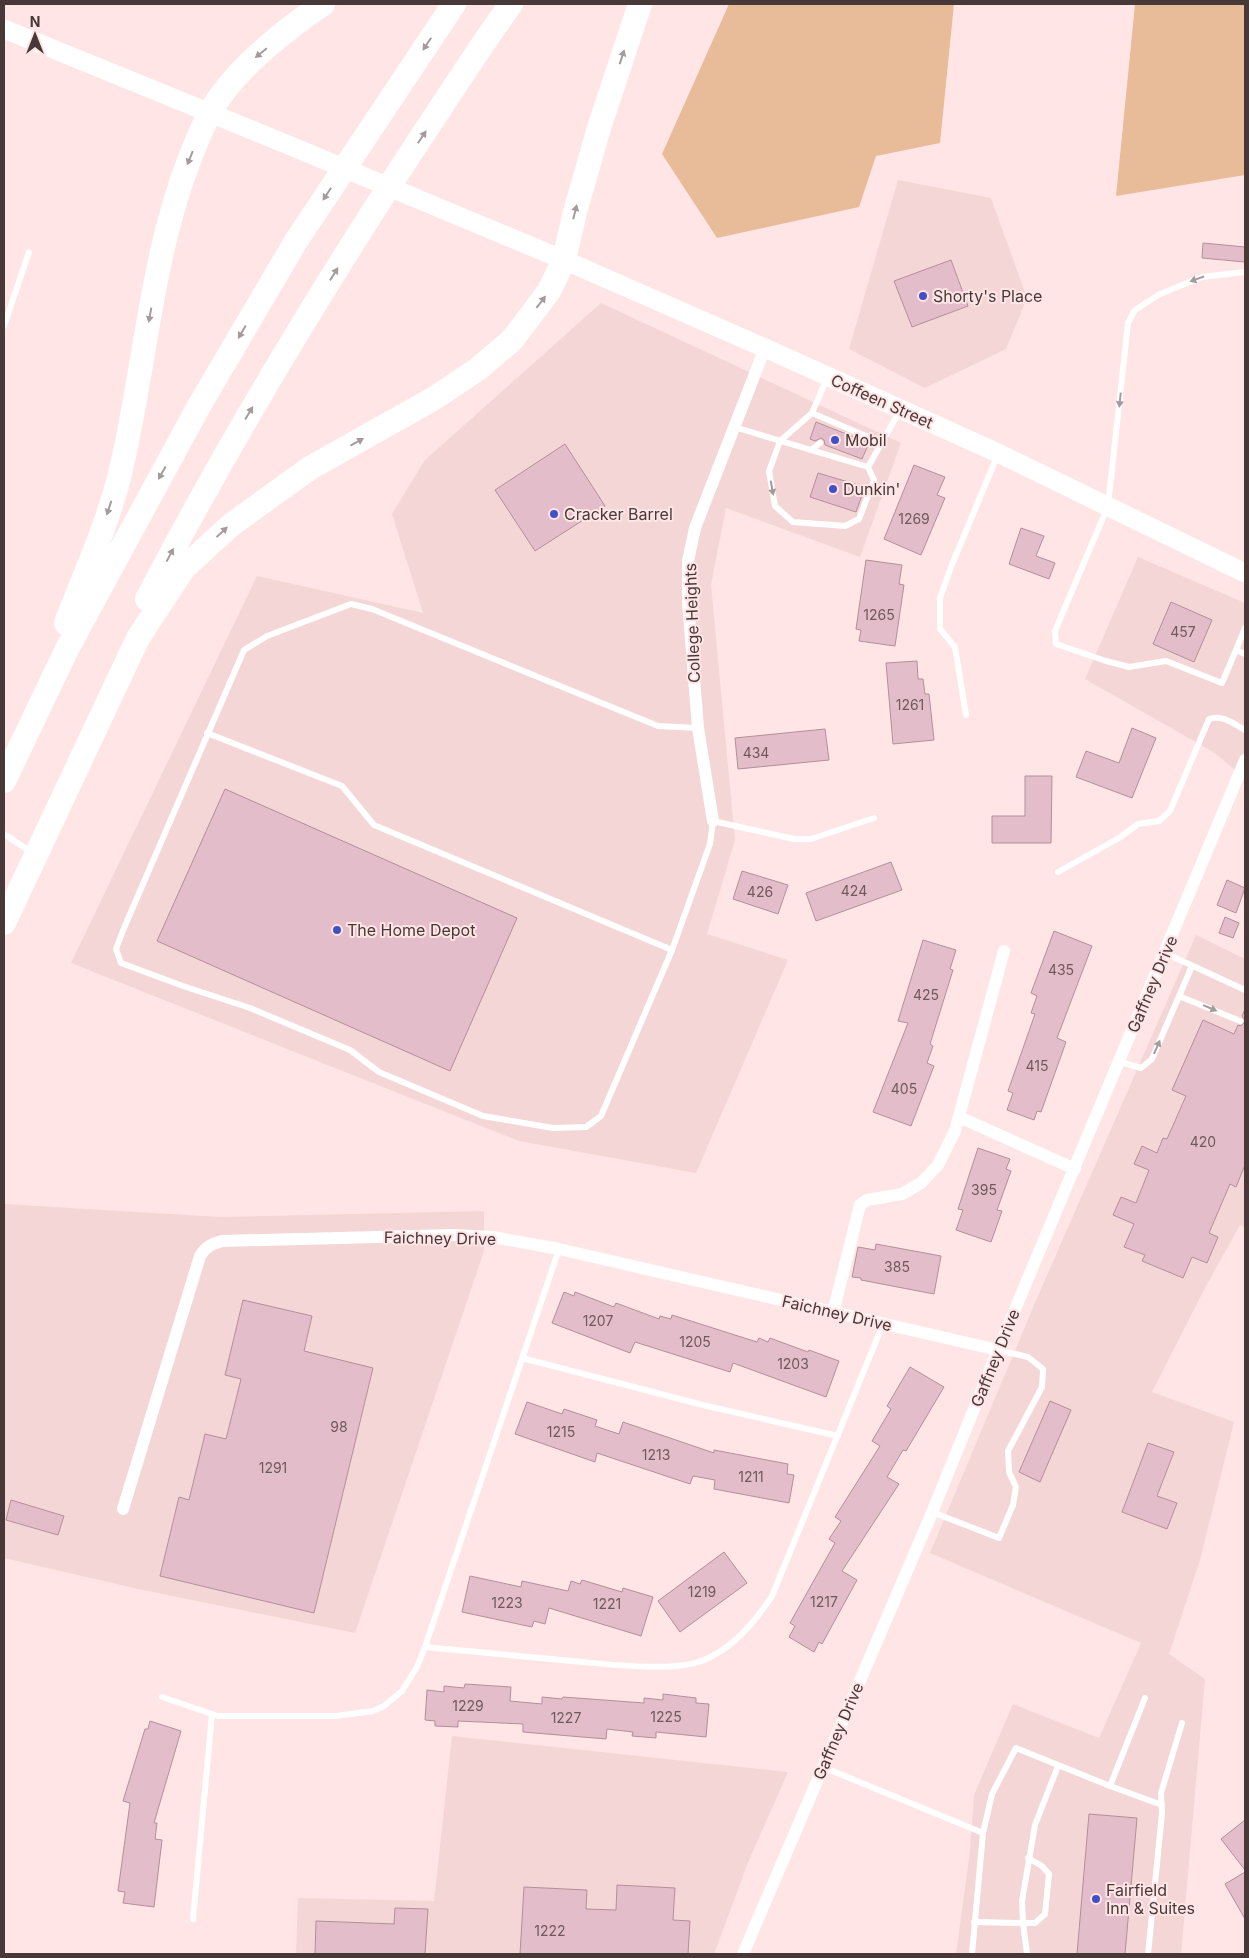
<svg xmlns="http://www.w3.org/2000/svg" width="1249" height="1958" font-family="Inter,sans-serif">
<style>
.built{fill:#f5d6d6}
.green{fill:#e9bc99}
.building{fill:#e4bdca;stroke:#b38f9b}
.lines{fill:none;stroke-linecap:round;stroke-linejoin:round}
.service{stroke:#fff;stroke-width:6}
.minor{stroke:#fff;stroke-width:12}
.secondary{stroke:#fff;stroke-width:19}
.motorway{stroke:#fff;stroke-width:24}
.oneway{fill:#a49c9c}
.poi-dot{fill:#4150c4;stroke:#ffe5e5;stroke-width:2}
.labels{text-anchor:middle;stroke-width:4;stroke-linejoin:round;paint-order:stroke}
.number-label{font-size:14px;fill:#70595c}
.poi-label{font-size:16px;fill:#493838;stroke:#ffe5e5;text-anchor:start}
.street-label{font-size:16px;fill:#493838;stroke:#ffe5e5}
</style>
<rect width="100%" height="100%" fill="#ffe5e5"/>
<!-- built -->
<g class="built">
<path d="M898 180 991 198 1027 298 1006 349 925 388 849 349Z"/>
<path d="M601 303 901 443 860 557 726 508 711 585 735 840 707 934 788 960 696 1173 519 1141 71 963 257 576 423 613 392 514 425 460Z"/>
<path d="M1138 557 1245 603V779L1215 753 1085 679Z"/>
<path d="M1196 935 1245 959V1228L1240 1225 1205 1288 1152 1392 1234 1422 1200 1560 1169 1654 1205 1679 1181 1954H956L970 1851 974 1795 1013 1704 1099 1738 1141 1643 930 1553 1034 1305Z"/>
<path d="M4 1204 220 1217 484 1211V1251L355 1633 138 1589 4 1558Z"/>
<path d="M452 1736 788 1772 749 1860 714 1954H296L298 1898 434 1901Z"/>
</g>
<!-- green -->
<g class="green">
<path d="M729 4H954L940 143 876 156 859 207 717 238 662 154Z"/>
<path d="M1135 4H1245V175L1116 196Z"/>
</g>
<!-- building -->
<g class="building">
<path d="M1203 243 1245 247V262L1202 258Z"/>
<path d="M951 260 968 306 912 327 894 281Z"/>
<path d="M816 422 869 443 862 459 825 445 824 440 821 438 815 441 810 439Z"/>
<path d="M565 444 605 506 535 551 495 490Z"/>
<path d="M914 465 945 477 937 495 945 498 921 555 884 539Z"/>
<path d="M818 473 865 487 856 512 810 497Z"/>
<path d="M1021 528 1044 536 1036 556 1055 563 1049 579 1009 564Z"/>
<path d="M866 560 902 565 899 584 904 585 895 646 859 641 861 630 856 629Z"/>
<path d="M1171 602 1212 620 1194 662 1153 644Z"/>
<path d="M917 661 918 679H923L925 694H929L934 740 893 744 886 663Z"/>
<path d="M1132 728 1156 738 1132 798 1076 777 1086 751 1119 763Z"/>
<path d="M825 729 829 760 738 769 735 738Z"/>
<path d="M1025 776H1052L1051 843H992V816H1025Z"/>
<path d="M225 789 517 918 450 1071 157 941Z"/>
<path d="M891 862 902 890 816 921 806 893Z"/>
<path d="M742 871 788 885 778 914 733 899Z"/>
<path d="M1227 880 1245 888 1236 913 1217 905Z"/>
<path d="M1225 917 1239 923 1233 938 1219 933Z"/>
<path d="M1054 931 1092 946 1057 1038 1066 1042 1041 1112 1037 1111 1034 1120 1007 1110 1013 1093 1008 1091 1035 1014 1031 1013 1037 996 1031 993Z"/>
<path d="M923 940 956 950 950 969 953 970 930 1044 933 1046 927 1063 934 1066 911 1126 873 1112 908 1023 898 1021Z"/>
<path d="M1245 1009V1165L1236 1187 1230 1184 1209 1233 1218 1237 1207 1263 1192 1257 1183 1278 1142 1261 1145 1255 1124 1247 1134 1224 1113 1215 1121 1197 1136 1203 1149 1170 1134 1164 1142 1146 1157 1153 1163 1138 1167 1139 1186 1096 1172 1090 1203 1020 1234 1034 1238 1025 1241 1026 1244 1023 1245 1020 1242 1016Z"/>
<path d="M978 1148 1010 1159 1006 1169 1011 1171 997 1210 1002 1211 991 1242 956 1230 963 1210 958 1209Z"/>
<path d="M876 1244 941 1256 934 1294 861 1280V1278L852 1277 858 1247 875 1250Z"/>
<path d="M564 1292 574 1296 575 1292 614 1307 616 1303 659 1319 660 1316 671 1319 672 1315 757 1342 759 1338 768 1342 770 1338 808 1352 809 1350 839 1361 826 1397 733 1363 730 1372 635 1342 630 1353 552 1323Z"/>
<path d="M243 1300 312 1316 304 1351 373 1368 314 1613 160 1576 179 1497 189 1500 205 1434 226 1439 241 1379 225 1375Z"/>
<path d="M910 1367 944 1387 906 1451 903 1450 887 1477 899 1484 842 1571 857 1580 822 1644 819 1642 814 1652 789 1637 795 1626 790 1623 835 1543 829 1539 841 1521 835 1517 880 1446 872 1441 891 1409 887 1406Z"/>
<path d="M1050 1401 1071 1410 1040 1482 1019 1472Z"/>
<path d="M527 1402 562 1414 564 1409 597 1420 595 1426 619 1434 623 1422 714 1453V1450L788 1464 787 1474 794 1475 789 1503 714 1489 715 1480 693 1476 690 1484 597 1453 595 1462 515 1434Z"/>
<path d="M1148 1443 1174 1452 1157 1496 1177 1503 1167 1529 1122 1512Z"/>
<path d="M11 1500 64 1516 58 1535 6 1520Z"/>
<path d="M724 1552 747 1583 680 1632 658 1601Z"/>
<path d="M470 1576 521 1587 522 1581 568 1591 571 1581 580 1584 582 1580 622 1592 623 1588 653 1597 641 1636 549 1608 545 1624 534 1621 532 1627 462 1612Z"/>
<path d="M465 1684 511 1687 510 1701 542 1704V1697L562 1699 563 1697 644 1703V1698L663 1700V1694L696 1698V1703L709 1704 706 1737 656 1732V1738L632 1736 633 1732 607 1729 606 1739 523 1732V1724L458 1721V1727L435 1726V1721L425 1720 427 1690 444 1692V1686L464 1688Z"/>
<path d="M150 1721 181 1731 154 1823H157L155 1839 162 1840 154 1907 123 1903 125 1892 118 1891 130 1803 123 1801 145 1729H148Z"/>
<path d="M1089 1814 1137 1818 1125 1954H1077Z"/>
<path d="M1245 1820V1870L1221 1839Z"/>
<path d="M1245 1872V1919L1225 1884Z"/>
<path d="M617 1885 675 1888 673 1920 690 1921 688 1954H520L524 1887 587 1890 586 1909 616 1910Z"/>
<path d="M395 1908 428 1909 425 1954H315L316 1921 394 1924Z"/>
</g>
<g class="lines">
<!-- service -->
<g class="service">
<path d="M1245 272 1202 277 1160 294 1135 310 1128 323 1108 506 1055 631 1056 644 1106 661 1129 667 1166 661 1222 683 1236 650 1245 654"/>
<path d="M4 326 29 252"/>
<path d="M812 413 827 378"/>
<path d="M734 427 868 467 899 412"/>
<path d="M811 450 820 443"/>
<path d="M868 467 874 480 859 519 845 526 793 522 775 506 769 471 780 441 812 413 882 443"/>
<path d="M1236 650 1245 628"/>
<path d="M966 715 955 647 940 629V598L951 567 998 454"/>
<path d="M698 728 658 726 372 609 351 604 267 636 244 650 124 928 116 949 121 963 183 986 250 1008 350 1050 379 1072 483 1116 553 1128 586 1127 601 1116 672 950 710 844 713 821 794 839H811L874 818"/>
<path d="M207 733 342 786 374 825 672 950"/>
<path d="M4 834 25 848"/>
<path d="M1058 872 1119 838 1138 824 1159 821 1170 811 1209 719C1222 714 1234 724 1245 730"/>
<path d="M1165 953 1245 990"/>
<path d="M1179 996 1240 1021"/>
<path d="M1120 1062 1141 1068 1152 1059 1192 966"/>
<path d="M522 1358 703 1405 838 1436"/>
<path d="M932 1512 999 1538 1013 1505 1016 1487 1009 1472 1008 1451 1042 1387 1043 1369 1028 1357 998 1350"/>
<path d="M425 1647C474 1652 523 1656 572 1661 606 1664 674 1673 704 1660 733 1648 755 1622 772 1596L883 1324"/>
<path d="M162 1697 218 1716H336L373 1711 384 1706 402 1691 417 1667 425 1647 559 1249"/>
<path d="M823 1767 983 1833 992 1794 1016 1748 1110 1786 1145 1698"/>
<path d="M1110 1786 1162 1805"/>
<path d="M193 1919 212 1714"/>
<path d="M974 1922 1023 1923 1022 1901 1035 1825 1058 1766"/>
<path d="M972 1954 983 1833"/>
<path d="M1027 1954 1023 1923H1035L1045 1914 1049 1874 1042 1866 1028 1858"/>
<path d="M1148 1954 1162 1813 1161 1793 1182 1723"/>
</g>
<!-- minor -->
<g class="minor">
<path d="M713 821 698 728 688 602V561L695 528 765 348"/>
<path d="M959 1117 1075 1169"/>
<path d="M833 1313 860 1205 867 1200 902 1194 921 1183 938 1165 955 1131 1004 951"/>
<path d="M123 1509 200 1256C206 1246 212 1244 222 1241L452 1235 493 1237 559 1249 998 1350"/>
<path d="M743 1954 931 1515 998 1350 1245 760"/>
</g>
<!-- secondary -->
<path class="secondary" d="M4 29 286 144 564 260 765 348 998 453 1245 573"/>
<!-- motorway -->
<g class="motorway">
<path d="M147 599C230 440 322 288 420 139 450 94 479 48 511 4"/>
<path d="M66 623C84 576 106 528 119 478 145 372 150 260 190 158 199 136 207 114 222 94 246 61 289 27 323 4"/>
<path d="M4 781 67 649 199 406 296 241 454 4"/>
<path d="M4 923 138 638 184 568 231 525 310 468 433 399 478 369 512 340 549 291 564 260 575 212 599 128 640 4"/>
</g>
</g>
<!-- one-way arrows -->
<defs><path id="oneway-solid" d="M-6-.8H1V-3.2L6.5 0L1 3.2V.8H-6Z" transform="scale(1.25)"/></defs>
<g class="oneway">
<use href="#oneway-solid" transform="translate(427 44) rotate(124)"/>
<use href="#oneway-solid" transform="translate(261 53) rotate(141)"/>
<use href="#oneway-solid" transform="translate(622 57) rotate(-72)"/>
<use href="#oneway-solid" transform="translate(422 137) rotate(-56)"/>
<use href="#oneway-solid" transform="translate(190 158) rotate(112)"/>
<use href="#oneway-solid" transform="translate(327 194) rotate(123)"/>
<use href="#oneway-solid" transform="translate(575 212) rotate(-76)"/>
<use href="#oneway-solid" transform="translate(334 274) rotate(-58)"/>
<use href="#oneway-solid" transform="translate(1197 279) rotate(161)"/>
<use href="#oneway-solid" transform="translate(541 302) rotate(-52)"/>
<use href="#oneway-solid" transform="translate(150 315) rotate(100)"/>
<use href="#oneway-solid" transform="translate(242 332) rotate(120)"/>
<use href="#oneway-solid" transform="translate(1120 400) rotate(96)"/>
<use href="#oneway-solid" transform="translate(249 413) rotate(-59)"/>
<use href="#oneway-solid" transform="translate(357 442) rotate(-29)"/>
<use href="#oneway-solid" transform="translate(162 473) rotate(119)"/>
<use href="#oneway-solid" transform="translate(772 488) rotate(80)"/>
<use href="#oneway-solid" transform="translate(109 508) rotate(108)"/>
<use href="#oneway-solid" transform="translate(222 532) rotate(-43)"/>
<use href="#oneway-solid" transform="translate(170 555) rotate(-62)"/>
<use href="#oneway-solid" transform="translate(1210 1008) rotate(23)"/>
<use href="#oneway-solid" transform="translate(1157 1047) rotate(-66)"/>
</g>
<!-- markers -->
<g class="poi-dot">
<circle cx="923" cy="296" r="5"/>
<circle cx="835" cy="440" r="5"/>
<circle cx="833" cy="489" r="5"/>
<circle cx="554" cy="514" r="5"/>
<circle cx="337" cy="930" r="5"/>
<circle cx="1096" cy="1899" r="5"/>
</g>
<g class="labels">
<!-- number labels -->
<g class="number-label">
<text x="914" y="524">1269</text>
<text x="879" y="620">1265</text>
<text x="1183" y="637">457</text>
<text x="910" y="710">1261</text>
<text x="756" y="758">434</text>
<text x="854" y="896">424</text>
<text x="760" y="897">426</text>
<text x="1061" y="975">435</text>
<text x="926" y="1000">425</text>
<text x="1037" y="1071">415</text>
<text x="904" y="1094">405</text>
<text x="1203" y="1147">420</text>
<text x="984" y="1195">395</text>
<text x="897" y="1272">385</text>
<text x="598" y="1326">1207</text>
<text x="695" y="1347">1205</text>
<text x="793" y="1369">1203</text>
<text x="339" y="1432">98</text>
<text x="561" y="1437">1215</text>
<text x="656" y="1460">1213</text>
<text x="273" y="1473">1291</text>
<text x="751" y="1482">1211</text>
<text x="702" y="1597">1219</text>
<text x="824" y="1607">1217</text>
<text x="507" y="1608">1223</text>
<text x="607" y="1609">1221</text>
<text x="468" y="1711">1229</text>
<text x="666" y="1722">1225</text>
<text x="566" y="1723">1227</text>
<text x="550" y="1936">1222</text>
</g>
<!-- poi labels -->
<g class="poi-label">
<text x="933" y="302">Shorty's Place</text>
<text x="845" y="446">Mobil</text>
<text x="843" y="495">Dunkin'</text>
<text x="564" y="520">Cracker Barrel</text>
<text x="347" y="936">The Home Depot</text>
<text x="1106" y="1896">Fairfield<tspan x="1106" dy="18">Inn &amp; Suites</tspan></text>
</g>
<!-- street labels -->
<g class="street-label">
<text transform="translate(882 401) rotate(24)" y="6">Coffeen Street</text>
<text transform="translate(692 623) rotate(-92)" y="6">College Heights</text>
<text transform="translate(1152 984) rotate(-67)" y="6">Gaffney Drive</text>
<text transform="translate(440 1238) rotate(1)" y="6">Faichney Drive</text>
<text transform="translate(837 1313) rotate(13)" y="6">Faichney Drive</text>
<text transform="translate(995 1358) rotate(-68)" y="6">Gaffney Drive</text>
<text transform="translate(838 1731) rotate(-67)" y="6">Gaffney Drive</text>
</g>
</g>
<!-- border -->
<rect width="1249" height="1958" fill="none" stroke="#493838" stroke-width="10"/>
<!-- north arrow -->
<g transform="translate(35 35)" stroke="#ffe5e5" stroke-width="4" paint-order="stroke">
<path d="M0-4L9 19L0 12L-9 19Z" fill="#493838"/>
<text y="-8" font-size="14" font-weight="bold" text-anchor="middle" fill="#493838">N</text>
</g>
</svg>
